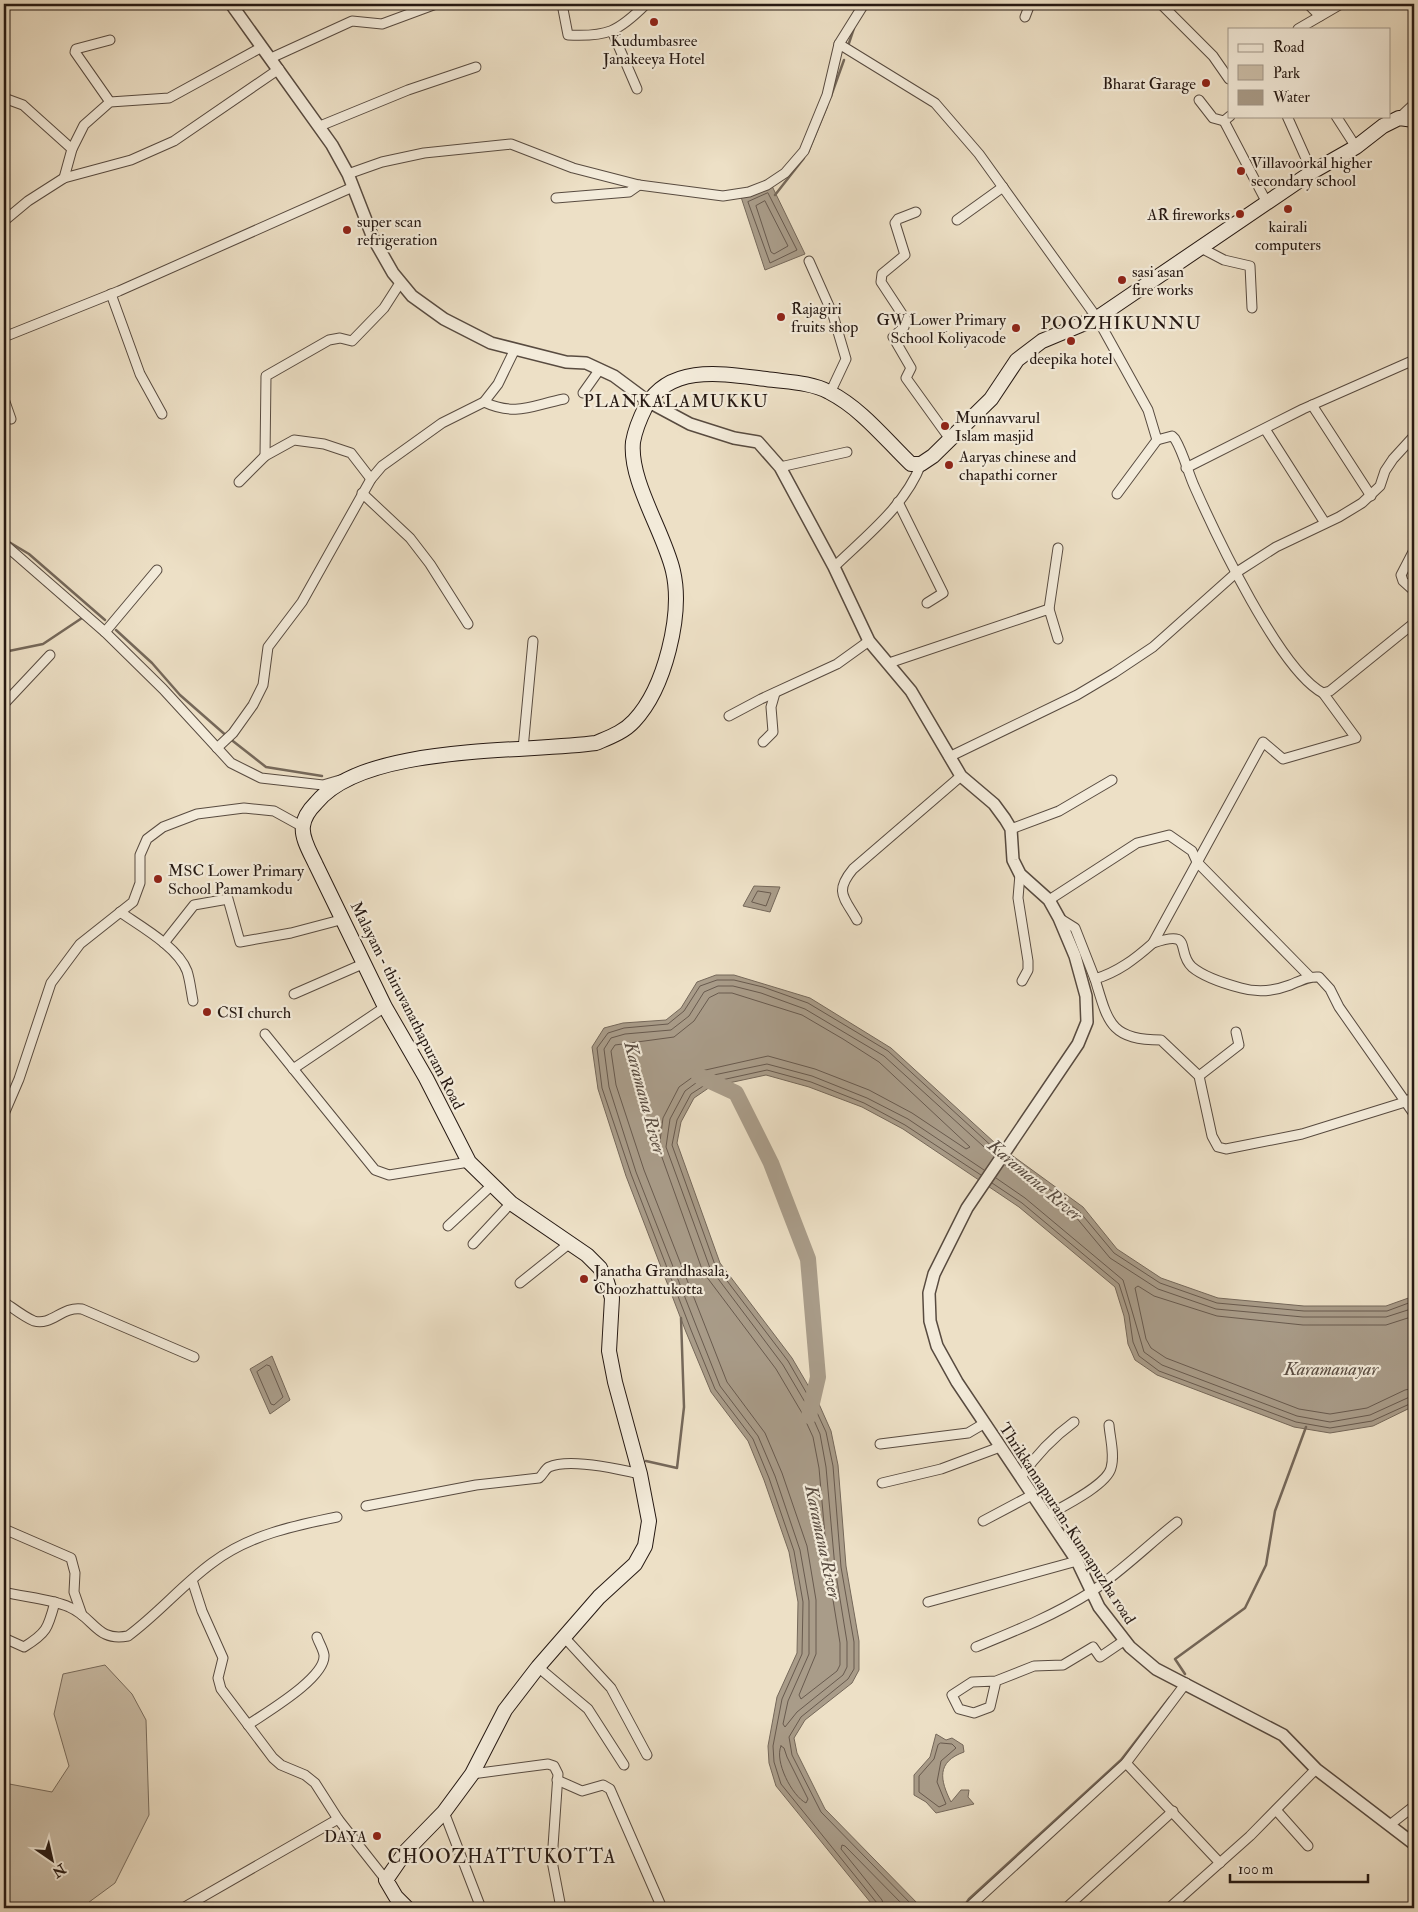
<svg xmlns="http://www.w3.org/2000/svg" width="1418" height="1912" font-family="'IM FELL Double Pica',serif">
<style>
.green{fill:#cbbea8;stroke:#786c5e}
.water{fill:#a99c89;stroke:#75685a}
.lines{fill:none;stroke-linecap:round;stroke-linejoin:round}
.shore{stroke:#685a4e;stroke-width:1}
.stream{stroke:#75685a;stroke-width:2.5}
.river{stroke:#a99c89;stroke-width:16}
.minor-casing{stroke:#584b40;stroke-width:11}
.tertiary-casing{stroke:#584b40;stroke-width:14}
.secondary-casing{stroke:#261913;stroke-width:16}
.minor{stroke:#f3ebda;stroke-width:9}
.tertiary{stroke:#f3ebda;stroke-width:11}
.secondary{stroke:#f3ebda;stroke-width:14}
.poi-dot{fill:#8f2418;stroke:#f3ebda;stroke-width:2}
.labels{text-anchor:middle;stroke-width:4.5;stroke-linejoin:round;paint-order:stroke}
.poi-label{font-size:16px;fill:#261913;stroke:#f3ebda;text-anchor:start}
.street-label{font-size:16px;fill:#261913;stroke:#f3ebda}
.neighbourhood-label{font-size:18px;letter-spacing:1px;fill:#261913;stroke:#f3ebda}
.water-label{font-size:18px;font-style:italic;fill:#5a4d42;stroke:#f3ebda}
.quarter-label{font-size:19px;letter-spacing:1px;fill:#261913;stroke:#f3ebda}
</style>
<rect width="100%" height="100%" fill="#ede0c6"/>
<filter id="stains"><feTurbulence type="fractalNoise" baseFrequency=".004" numOctaves="4"/><feColorMatrix values="0 0 0 0 .2 0 0 0 0 .09 0 0 0 0 .02 0 0 0 .5 -.17"/></filter>
<radialGradient id="worn" r=".72"><stop offset=".6" stop-color="#630" stop-opacity="0"/><stop offset="1" stop-color="#630" stop-opacity=".3"/></radialGradient>
<!-- green -->
<path class="green" d="M105 1665 132 1694 146 1720 149 1815 115 1883 81 1908H4V1783L52 1792 69 1766 54 1714 63 1674Z"/>
<!-- water -->
<g class="water">
<path d="M772 186 805 254 765 270 741 197Z"/>
<path d="M754 886 780 887 770 912 743 906Z"/>
<path d="M716 975H734L810 998 891 1048 995 1143 1083 1207 1117 1249 1161 1278 1218 1298 1304 1306H1386L1414 1296V1406L1373 1426 1330 1433 1294 1427 1157 1375 1135 1360 1128 1344 1124 1316 1115 1287 1019 1207 903 1129 862 1107 809 1087 766 1075 710 1087 694 1098 681 1122 677 1143 720 1263 792 1358 819 1404 831 1431 838 1465 846 1566 859 1641V1670L852 1683 805 1720 794 1738 797 1753 825 1809 922 1908H875L776 1786 769 1763 768 1746 777 1697 797 1653 798 1602 789 1552 764 1480 748 1441 711 1392 686 1332 626 1176 598 1089 592 1047 604 1028 623 1023 666 1020 681 1008 697 982Z"/>
<path d="M272 1356 290 1400 270 1414 250 1369Z"/>
<path d="M936 1734 946 1740 952 1738 963 1745 964 1752C936 1762 940 1780 951 1802L961 1790H969L968 1797 974 1804 936 1813 926 1802 914 1795V1775L930 1757Z"/>
</g>
<g class="lines">
<!-- shore -->
<g class="shore">
<path d="M768 193 797 250 770 263 748 202Z"/>
<path d="M765 201 788 246 774 254 771 252 756 206Z"/>
<path d="M758 891 771 893 766 906 752 902Z"/>
<path d="M719 993H732L802 1015 843 1039 879 1062 970 1147 966 1149 912 1113 869 1090 815 1069 768 1056 701 1071 679 1087 663 1118 659 1149 703 1272 776 1369 802 1413 813 1437 819 1468 828 1569 840 1643V1665L837 1671 801 1699 799 1695 816 1654V1600L807 1546 782 1473 765 1433 727 1382 644 1170 616 1085 611 1051 615 1045 674 1037 694 1021 709 998Z"/>
<path d="M1008 1159 1079 1211 1114 1253 1160 1283 1217 1303 1304 1311H1387L1414 1301"/>
<path d="M1005 1165 1075 1216 1110 1258 1158 1289 1216 1309 1303 1317H1386L1414 1308"/>
<path d="M984 1170 908 1119 867 1098 812 1076 767 1064 704 1077 685 1091 670 1119 666 1147 710 1268 783 1365 809 1409 820 1434 826 1467 835 1568 847 1642V1667L843 1675 797 1712 785 1727 783 1724 788 1701 809 1654V1601L800 1550 775 1476 758 1436 720 1386 697 1328 636 1172 609 1087 604 1049 611 1038 625 1034 671 1030 689 1016 704 992 718 986H733L761 993 805 1009 884 1056 994 1156"/>
<path d="M996 1178 1025 1198 1123 1280 1144 1352 1162 1365 1297 1416 1330 1422 1370 1415 1414 1395"/>
<path d="M992 1183 1022 1203 1119 1284 1129 1315 1133 1342 1139 1356 1159 1371 1296 1422 1330 1428 1372 1421 1414 1402"/>
<path d="M1414 1316 1386 1325H1303L1217 1316 1154 1296 1138 1286 1135 1288 1146 1339 1151 1348 1166 1358 1299 1409 1330 1414 1367 1408 1405 1390 1414 1388"/>
<path d="M267 1365 270 1366 283 1397 274 1405 271 1404 257 1372Z"/>
<path d="M941 1743 952 1744 956 1748 941 1761 937 1782 946 1804 939 1807 919 1792V1776L934 1759 938 1745Z"/>
<path d="M781 1746 784 1748 787 1757 808 1799 806 1803C792 1796 774 1761 781 1746Z"/>
<path d="M878 1908 877 1903 781 1784 774 1762 773 1746 782 1699 802 1654 803 1602 794 1551 769 1478 753 1439 715 1389 691 1330 631 1174 602 1088 597 1048 608 1033 624 1028 668 1024 684 1011 700 986 717 980H734L763 987 808 1003 888 1051 997 1151"/>
<path d="M884 1908 882 1900 841 1849 842 1845 845 1846 906 1908"/>
<path d="M915 1908 821 1812 792 1755 789 1737 801 1717 848 1679 854 1669V1642L841 1567 833 1466 826 1432 814 1406 788 1361 715 1265 672 1145 677 1120 691 1094 708 1083 767 1070 811 1082 864 1103 905 1125 981 1175"/>
</g>
<!-- stream -->
<g class="stream">
<path d="M848 46 854 28"/>
<path d="M831 96 844 60"/>
<path d="M808 152 827 106"/>
<path d="M775 195 804 158"/>
<path d="M4 539 29 554 105 620"/>
<path d="M116 630 152 663 180 695 229 738 266 767 322 776"/>
<path d="M4 652 43 644 85 616"/>
<path d="M646 1461 677 1468 684 1407 681 1318"/>
<path d="M1185 1674 1175 1659 1245 1608 1266 1565 1275 1511 1306 1427"/>
<path d="M963 1908 969 1899 1121 1760 1170 1697"/>
</g>
<!-- river -->
<path class="river" d="M699 1076 736 1093 771 1163 808 1259 818 1377 809 1416"/>
<defs>
<g id="minor">
<path d="M562 4 568 35C607 37 618 32 646 4"/>
<path d="M1161 4 1213 56 1229 79"/>
<path d="M1308 4 1320 16"/>
<path d="M1025 17 1030 4"/>
<path d="M1298 29 1341 4"/>
<path d="M612 31 637 89"/>
<path d="M839 44 935 103 979 154 1097 318 1148 410 1157 440 1172 436 1175 439C1184 454 1188 473 1195 488 1216 535 1280 671 1323 693L1330 691 1414 623"/>
<path d="M271 58 352 21 382 24 436 4"/>
<path d="M4 98 23 105 72 149"/>
<path d="M1199 100 1213 118 1224 121 1230 116"/>
<path d="M110 102 75 52 76 49 110 40"/>
<path d="M1287 116 1312 172"/>
<path d="M1336 116 1356 147"/>
<path d="M1399 118 1414 104"/>
<path d="M1224 121 1267 203"/>
<path d="M320 126 408 90 476 67"/>
<path d="M348 174 382 162 424 153 511 144 573 168 639 185 723 196 749 192 767 185 785 173 804 151 827 95 839 44 864 4"/>
<path d="M64 178 72 149 84 125 110 102 169 98 262 47"/>
<path d="M556 198 629 192 639 185"/>
<path d="M916 212 898 219 895 223 905 255 882 274 881 282 906 320 904 327 893 337 911 368 906 378 950 439"/>
<path d="M957 220 1003 187"/>
<path d="M4 221 28 201 64 178 131 160 174 141 279 69"/>
<path d="M1201 248 1224 260 1250 266 1252 308"/>
<path d="M809 261 833 315 846 359 830 393"/>
<path d="M111 294 140 374 162 414"/>
<path d="M4 337 119 291 353 187"/>
<path d="M583 393 600 369"/>
<path d="M4 399 11 419"/>
<path d="M484 402C516 417 533 405 564 399"/>
<path d="M1312 405 1371 496"/>
<path d="M1265 429 1325 523"/>
<path d="M265 456 266 376 329 340 340 338 352 341 384 308 400 283"/>
<path d="M780 467 847 452"/>
<path d="M1186 468 1303 409 1414 360"/>
<path d="M239 482 265 456 294 440 324 444 351 453 371 479"/>
<path d="M362 493 410 538 430 564 468 624"/>
<path d="M1117 494 1157 440"/>
<path d="M898 502 943 593 927 603"/>
<path d="M4 544 105 632 163 689 231 763 261 778 323 785 340 780"/>
<path d="M1414 550 1401 575 1403 581 1414 591"/>
<path d="M834 567C866 536 905 506 921 464"/>
<path d="M1049 609 1058 548"/>
<path d="M105 632 157 570"/>
<path d="M889 663 1049 609 1058 639"/>
<path d="M4 704 50 655"/>
<path d="M729 716 761 699 837 664 869 641"/>
<path d="M763 742 773 732 771 707 775 693"/>
<path d="M217 748 233 733 253 705 263 685 268 647 302 602 371 479 382 466 442 423 484 402 498 384 515 349"/>
<path d="M523 749 533 641"/>
<path d="M949 757 1077 695 1114 673 1153 647 1237 572 1276 547 1339 517 1362 503 1380 486 1385 471 1393 459 1414 436"/>
<path d="M1011 829 1059 811 1112 780"/>
<path d="M1020 874 1018 898 1028 961V970L1022 981"/>
<path d="M1049 900 1137 843 1169 835 1192 851 1197 862 1310 977"/>
<path d="M120 912C140 926 178 947 187 971 190 980 191 991 193 1001"/>
<path d="M1059 918 1075 928 1095 979C1118 972 1135 959 1153 943L1263 742 1283 759 1356 738 1323 693"/>
<path d="M857 920C844 897 834 892 853 869L961 776"/>
<path d="M164 943 194 905 228 899 240 942 291 933 344 919"/>
<path d="M1153 943C1195 929 1175 951 1192 967 1205 978 1226 984 1241 988 1258 993 1274 991 1290 985 1300 981 1308 976 1319 977L1330 989 1339 1007 1414 1114"/>
<path d="M1095 979C1108 1022 1110 1040 1161 1040L1199 1076 1212 1136 1218 1147 1226 1149 1302 1134 1405 1102 1414 1097"/>
<path d="M294 994 365 963"/>
<path d="M265 1034 375 1170 389 1175 469 1162"/>
<path d="M293 1069 385 1007"/>
<path d="M1199 1076 1239 1045 1236 1032"/>
<path d="M4 1114 19 1079 51 983 80 944 133 902 140 883V855L147 839 163 827 197 814 244 808 274 811 303 827"/>
<path d="M448 1226 491 1186"/>
<path d="M473 1244 511 1203"/>
<path d="M520 1283 570 1243"/>
<path d="M4 1302C13 1308 24 1317 34 1321 52 1326 62 1306 82 1309L194 1357"/>
<path d="M880 1444 968 1433 985 1423"/>
<path d="M1021 1477C1036 1455 1052 1438 1074 1422"/>
<path d="M882 1483 941 1469 1000 1447"/>
<path d="M366 1506 476 1485 539 1478C543 1475 545 1469 549 1467 569 1458 619 1469 640 1474"/>
<path d="M1046 1516C1062 1507 1107 1485 1111 1468 1115 1455 1110 1438 1109 1425"/>
<path d="M983 1521 1032 1495"/>
<path d="M4 1529 71 1558 75 1573 74 1592 82 1615"/>
<path d="M192 1580 202 1611 223 1658 218 1678 221 1689 273 1758 281 1765 305 1775 315 1783 338 1819 386 1880"/>
<path d="M4 1592C23 1597 52 1599 69 1607 95 1618 96 1642 128 1636 158 1614 182 1585 212 1563 249 1535 293 1526 337 1517"/>
<path d="M928 1602 1077 1561"/>
<path d="M564 1637 611 1688 647 1755"/>
<path d="M4 1638 24 1647C47 1633 48 1628 55 1602"/>
<path d="M976 1647C1015 1631 1055 1615 1091 1592 1122 1571 1148 1545 1177 1522"/>
<path d="M538 1667 588 1709 624 1765"/>
<path d="M996 1681 990 1707 974 1713 959 1709 952 1695 972 1682 996 1681 1034 1666 1063 1665 1093 1647 1100 1657 1125 1640"/>
<path d="M248 1725C265 1713 326 1678 324 1655 323 1649 319 1643 317 1637"/>
<path d="M1126 1763 1220 1863"/>
<path d="M472 1774 548 1764 554 1766 558 1774 552 1861 561 1908"/>
<path d="M557 1780 582 1791 603 1785 610 1789 662 1908"/>
<path d="M1276 1810 1308 1846"/>
<path d="M444 1812 481 1908"/>
<path d="M1391 1824 1414 1806"/>
<path d="M183 1908 338 1819"/>
<path d="M968 1908 1126 1763 1186 1683"/>
<path d="M1066 1908 1173 1811"/>
<path d="M1169 1908 1250 1836 1316 1769"/>
<path d="M1412 1908H1414"/>
</g>
<path id="tertiary" d="M231 4 332 145 348 174 373 238 393 273 412 296 444 319 491 343 566 362 586 363 614 376 649 402 690 424 734 438 758 442 780 467 834 567 869 641 911 691 961 776 994 804 1005 819 1011 829 1013 860 1020 874 1049 900 1059 918 1075 956 1086 996 1087 1022 1078 1044 967 1208 934 1274 929 1293 930 1321 937 1346 957 1382 1077 1561 1099 1607 1130 1647 1156 1669 1283 1735 1316 1769 1414 1844"/>
<path id="secondary" d="M407 1908 396 1897 386 1880 406 1851 444 1812 472 1774 505 1710 538 1667 599 1597 635 1564 645 1546 649 1521 640 1474 615 1382 609 1351 612 1298 607 1282 600 1268 587 1255 511 1203 469 1162 426 1078 385 1007 316 865C311 854 301 838 303 826 304 817 310 809 316 803 364 744 522 753 596 743 610 737 624 732 634 721 665 688 683 614 673 571 664 532 629 481 633 442 635 430 641 416 646 406 671 363 725 374 766 379 786 382 811 382 829 392 862 409 885 439 911 464H921L933 456 991 399 1017 360 1042 341 1097 318 1312 172 1356 147 1383 126 1399 118 1414 120"/>
</defs>
<!-- minor casing -->
<use href="#minor" class="minor-casing"/>
<!-- tertiary casing -->
<use href="#tertiary" class="tertiary-casing"/>
<!-- secondary casing -->
<use href="#secondary" class="secondary-casing"/>
<!-- minor -->
<use href="#minor" class="minor"/>
<!-- tertiary -->
<use href="#tertiary" class="tertiary"/>
<!-- secondary -->
<use href="#secondary" class="secondary"/>
</g>
<!-- markers -->
<g class="poi-dot">
<circle cx="654" cy="22" r="5"/>
<circle cx="1206" cy="83" r="5"/>
<circle cx="1241" cy="171" r="5"/>
<circle cx="1288" cy="209" r="5"/>
<circle cx="1240" cy="214" r="5"/>
<circle cx="347" cy="230" r="5"/>
<circle cx="1122" cy="280" r="5"/>
<circle cx="781" cy="317" r="5"/>
<circle cx="1016" cy="328" r="5"/>
<circle cx="1071" cy="341" r="5"/>
<circle cx="945" cy="426" r="5"/>
<circle cx="949" cy="465" r="5"/>
<circle cx="158" cy="879" r="5"/>
<circle cx="207" cy="1012" r="5"/>
<circle cx="584" cy="1279" r="5"/>
<circle cx="377" cy="1836" r="5"/>
</g>
<g class="labels">
<!-- poi labels -->
<g class="poi-label">
<text x="654" y="46" text-anchor="middle">Kudumbasree<tspan x="654" dy="18">Janakeeya Hotel</tspan></text>
<text x="1196" y="89" text-anchor="end">Bharat Garage</text>
<text x="1251" y="168">Villavoorkal higher<tspan x="1251" dy="18">secondary school</tspan></text>
<text x="1230" y="220" text-anchor="end">AR fireworks</text>
<text x="357" y="227">super scan<tspan x="357" dy="18">refrigeration</tspan></text>
<text x="1288" y="232" text-anchor="middle">kairali<tspan x="1288" dy="18">computers</tspan></text>
<text x="1132" y="277">sasi asan<tspan x="1132" dy="18">fire works</tspan></text>
<text x="791" y="314">Rajagiri<tspan x="791" dy="18">fruits shop</tspan></text>
<text x="1006" y="325" text-anchor="end">GW Lower Primary<tspan x="1006" dy="18">School Koliyacode</tspan></text>
<text x="1071" y="364" text-anchor="middle">deepika hotel</text>
<text x="955" y="423">Munnavvarul<tspan x="955" dy="18">Islam masjid</tspan></text>
<text x="959" y="462">Aaryas chinese and<tspan x="959" dy="18">chapathi corner</tspan></text>
<text x="168" y="876">MSC Lower Primary<tspan x="168" dy="18">School Pamamkodu</tspan></text>
<text x="217" y="1018">CSI church</text>
<text x="594" y="1276">Janatha Grandhasala,<tspan x="594" dy="18">Choozhattukotta</tspan></text>
<text x="367" y="1842" text-anchor="end">DAYA</text>
</g>
<!-- street labels -->
<g class="street-label">
<text transform="translate(408 1005) rotate(63)" y="6">Malayam - thiruvanathapuram Road</text>
<text transform="translate(1068 1523) rotate(57)" y="6">Thrikkannapuram-Kunnapuzha road</text>
</g>
<!-- neighbourhood labels -->
<g class="neighbourhood-label">
<text x="1121" y="329">POOZHIKUNNU</text>
<text x="676" y="407">PLANKALAMUKKU</text>
</g>
<!-- water labels -->
<g class="water-label">
<text transform="translate(645 1098) rotate(75)" y="6">Karamana River</text>
<text transform="translate(1035 1180) rotate(40)" y="6">Karamana River</text>
<text x="1331" y="1375">Karamanayar</text>
<text transform="translate(823 1542) rotate(78)" y="6">Karamana River</text>
</g>
<!-- quarter labels -->
<g class="quarter-label">
<text x="502" y="1863">CHOOZHATTUKOTTA</text>
</g>
</g>
<!-- margin -->
<rect width="1418" height="1912" fill="none" stroke="#ede0c6" stroke-width="20"/>
<rect x="5" y="5" width="1408" height="1902" fill="none" stroke="#261913" stroke-width="2.5"/>
<rect x="10" y="10" width="1398" height="1892" fill="none" stroke="#261913"/>
<!-- legend -->
<rect x="1228" y="28" width="162" height="90" fill="#f3ebda" stroke="#a1978a"/>
<rect x="1238" y="44" width="25" height="8" fill="#f3ebda" stroke="#a1978a"/>
<text x="1273" y="52" font-size="15" fill="#261913">Road</text>
<rect x="1238" y="65" width="25" height="15" fill="#cbbea8" stroke="#a1978a"/>
<text x="1273" y="78" font-size="15" fill="#261913">Park</text>
<rect x="1238" y="90" width="25" height="15" fill="#a99c89" stroke="#a1978a"/>
<text x="1273" y="102" font-size="15" fill="#261913">Water</text>
<!-- north arrow -->
<g transform="translate(52 1860) rotate(146)" stroke="#f3ebda" stroke-width="4" paint-order="stroke">
<path d="M0-4L9 19L0 12L-9 19Z" fill="#261913"/>
<text y="-8" font-size="14" font-weight="bold" text-anchor="middle" fill="#261913">N</text>
</g>
<!-- scale -->
<path d="M1230 1874v8h138v-8" fill="none" stroke="#261913" stroke-width="2.5"/>
<text x="1238" y="1874" font-size="15" fill="#261913" stroke="#f3ebda" stroke-width="4" paint-order="stroke">100 m</text>
<rect width="100%" height="100%" filter="url(#stains)"/>
<rect width="100%" height="100%" fill="url(#worn)"/>
</svg>
